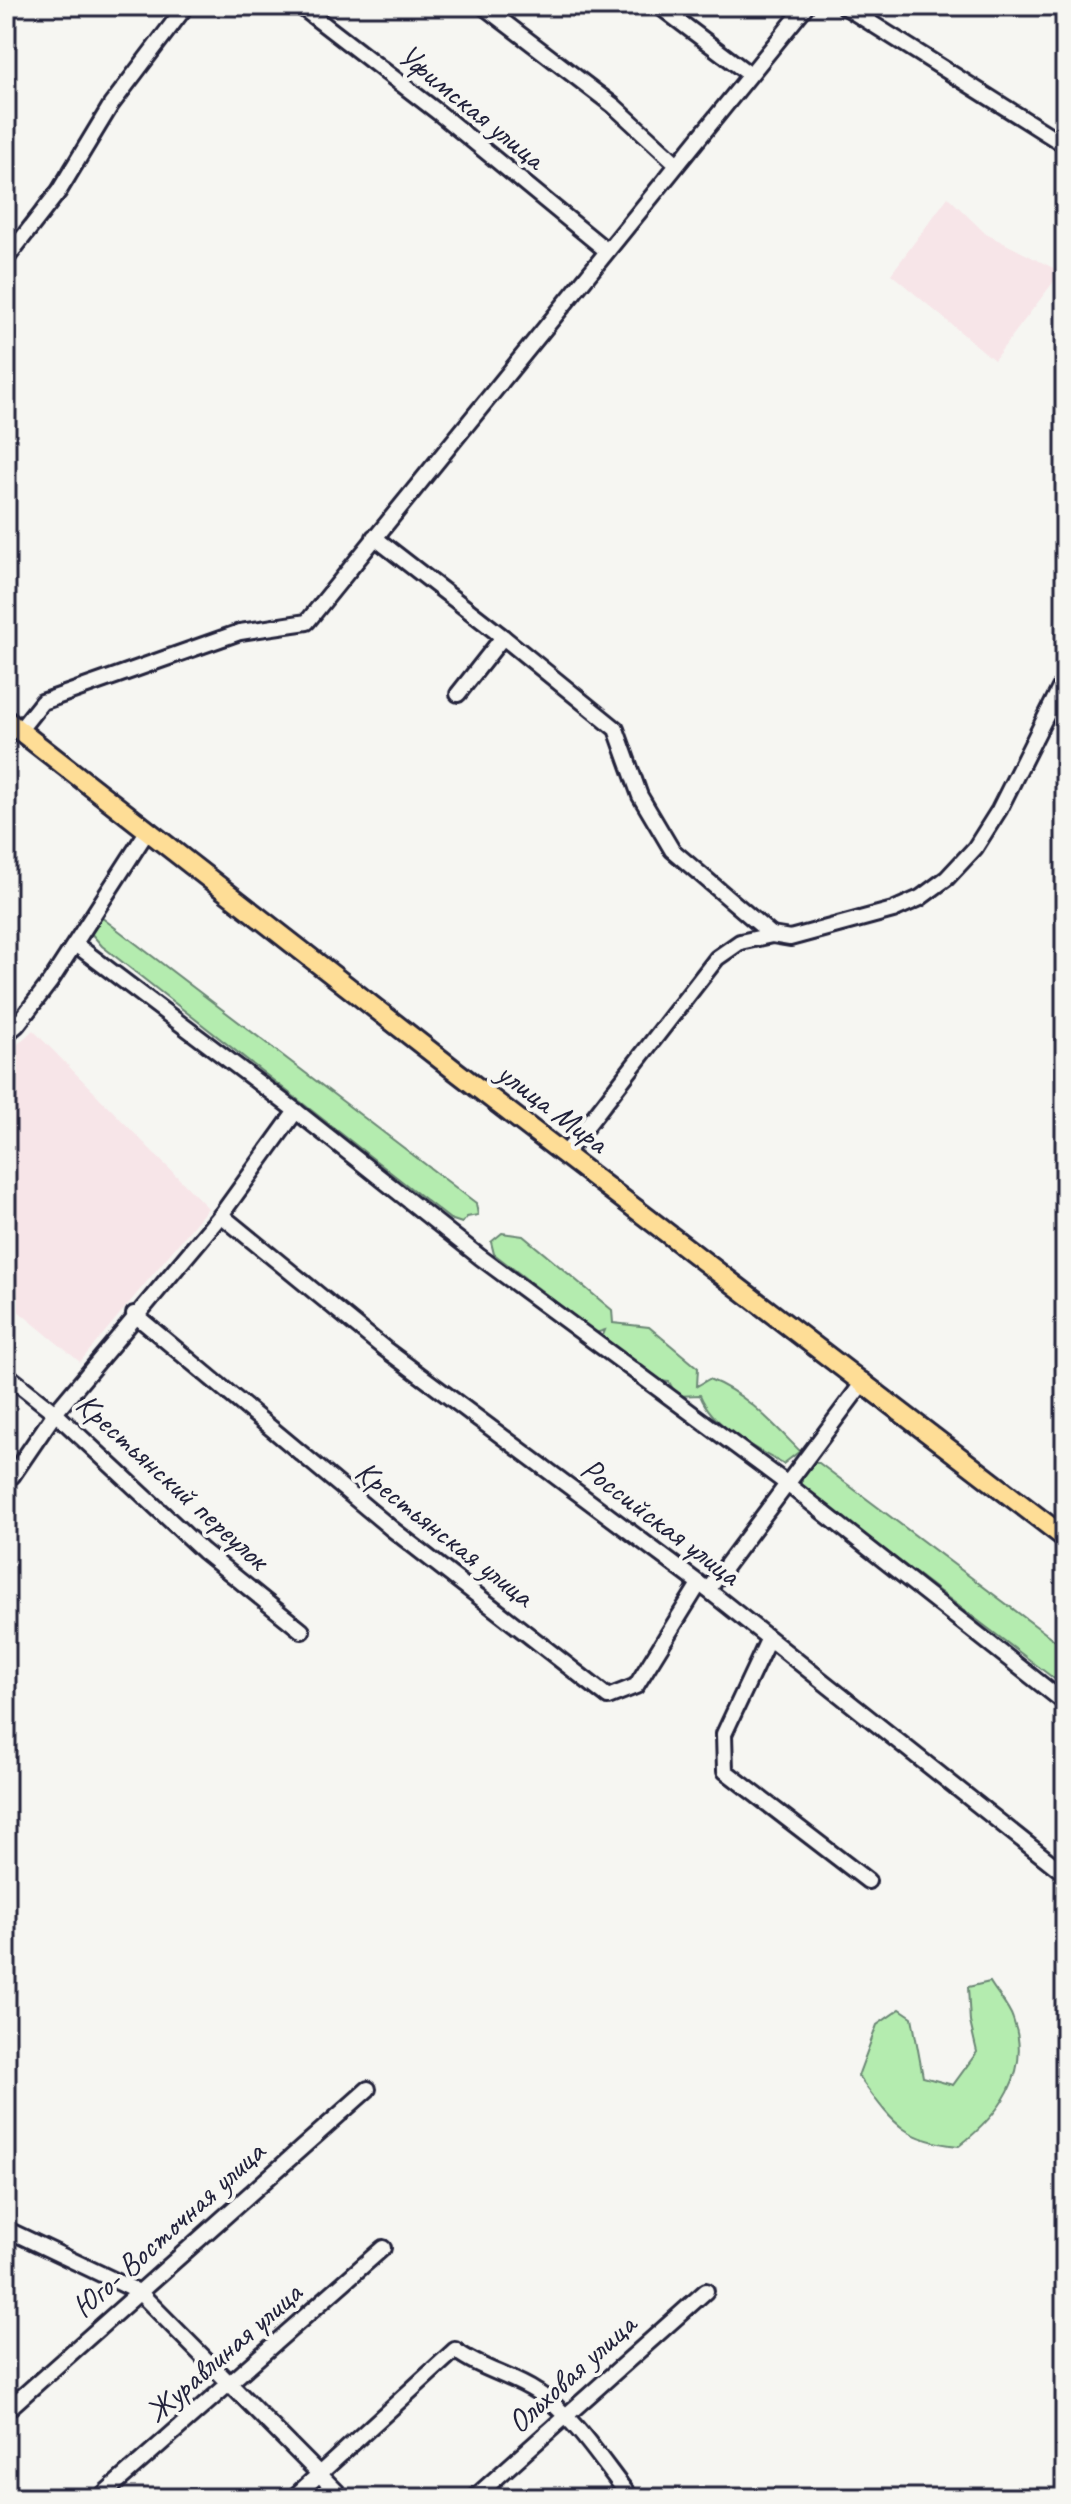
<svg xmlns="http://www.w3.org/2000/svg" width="1071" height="2504" font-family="Caveat,sans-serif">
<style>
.built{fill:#f7e5e8}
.green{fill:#b4ecaf;stroke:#6b8775;stroke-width:2}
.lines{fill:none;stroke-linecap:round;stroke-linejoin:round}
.minor-casing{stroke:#22223b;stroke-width:20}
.major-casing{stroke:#22223b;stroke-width:24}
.minor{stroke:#f6f6f2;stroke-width:14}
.major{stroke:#fedd96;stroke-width:18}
.labels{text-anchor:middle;stroke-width:8;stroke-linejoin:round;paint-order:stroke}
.street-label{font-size:32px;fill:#22223b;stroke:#f6f6f2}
</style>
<rect width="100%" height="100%" fill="#f6f6f2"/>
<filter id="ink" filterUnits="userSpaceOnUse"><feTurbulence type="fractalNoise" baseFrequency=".0125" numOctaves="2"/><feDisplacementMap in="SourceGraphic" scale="16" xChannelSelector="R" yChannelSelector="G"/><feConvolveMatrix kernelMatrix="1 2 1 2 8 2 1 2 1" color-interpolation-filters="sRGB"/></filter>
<g filter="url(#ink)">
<!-- built -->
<g class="built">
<path d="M948 197 986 234 1061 272 994 360 891 274Z"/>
<path d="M33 1030 208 1208 80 1362 6 1301V1055Z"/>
</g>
<!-- green -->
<g class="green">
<path d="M101 917 476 1203 478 1215 467 1217 462 1223 450 1219 102 946 89 931 93 920Z"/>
<path d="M502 1233 523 1236 612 1310 613 1323 649 1327 698 1368 697 1386 709 1379C747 1394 772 1423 800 1451L783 1464C754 1448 713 1427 700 1395L677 1396 669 1382 659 1381 602 1338 605 1330 596 1333 494 1254 491 1242Z"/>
<path d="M810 1463H819L1065 1648V1687L813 1495 802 1485V1473Z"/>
<path d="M990 1982C997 1994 1009 2006 1013 2019 1033 2072 998 2116 959 2146 901 2140 892 2121 858 2076L877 2025 900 2009 912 2017 923 2077 953 2085 977 2052 970 2022 968 1987Z"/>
</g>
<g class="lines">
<defs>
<g id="minor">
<path d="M300 6 439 113 607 251"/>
<path d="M483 6 614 106 676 163"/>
<path d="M659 6 749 74"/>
<path d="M844 6 1065 145"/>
<path d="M6 259 59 191 111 105 186 6"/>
<path d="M374 537 503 637 458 694"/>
<path d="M503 637 616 729 640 796 672 850 772 935"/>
<path d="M19 731 42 702 240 632 307 622 806 6"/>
<path d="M75 944 296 1111 480 1257 786 1483 1065 1703"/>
<path d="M6 1034 17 1025 50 982 148 830"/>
<path d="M565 1154 717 958 740 942 772 935 790 938 893 910 920 898 947 878 975 848 999 810 1065 678"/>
<path d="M221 1215 385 1349 708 1590 1065 1874"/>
<path d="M134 1314 392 1529 608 1697 636 1686 699 1584"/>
<path d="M6 1374 55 1413 203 1551 302 1631"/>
<path d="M6 1472 12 1476 55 1413 221 1215 296 1111"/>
<path d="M708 1590 864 1381"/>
<path d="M768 1640 724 1734 725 1771 868 1881"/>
<path d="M6 2229 139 2292 343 2498"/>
<path d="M6 2411 368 2089"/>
<path d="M99 2498 383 2248"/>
<path d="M293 2498 455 2350C480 2369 511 2375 537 2392 572 2413 605 2466 631 2498"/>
<path d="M474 2498 706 2291"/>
</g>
<path id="major" d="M6 720 453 1069 1065 1538"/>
</defs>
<!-- minor casing -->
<use href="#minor" class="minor-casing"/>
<!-- major casing -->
<use href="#major" class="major-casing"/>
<!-- minor -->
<use href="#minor" class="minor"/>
<!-- major -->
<use href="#major" class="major"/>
</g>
</g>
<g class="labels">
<!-- street labels -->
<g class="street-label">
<text transform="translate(472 106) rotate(39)" y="11">Уфимская улица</text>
<text transform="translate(553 1107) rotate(37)" y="11">улица Мира</text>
<text transform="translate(173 1481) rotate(42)" y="11">Крестьянский переулок</text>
<text transform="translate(661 1521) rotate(37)" y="11">Российская улица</text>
<text transform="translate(445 1533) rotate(38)" y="11">Крестьянская улица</text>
<text transform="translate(168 2229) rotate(-42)" y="11">Юго- Восточная улица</text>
<text transform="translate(223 2352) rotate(-41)" y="11">Журавлиная улица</text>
<text transform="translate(571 2373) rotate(-42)" y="11">Ольховая улица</text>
</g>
</g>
<!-- margin -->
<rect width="1071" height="2504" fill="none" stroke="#f6f6f2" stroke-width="32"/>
<rect x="16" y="16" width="1039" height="2472" fill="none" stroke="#22223b" stroke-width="3" filter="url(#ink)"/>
</svg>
